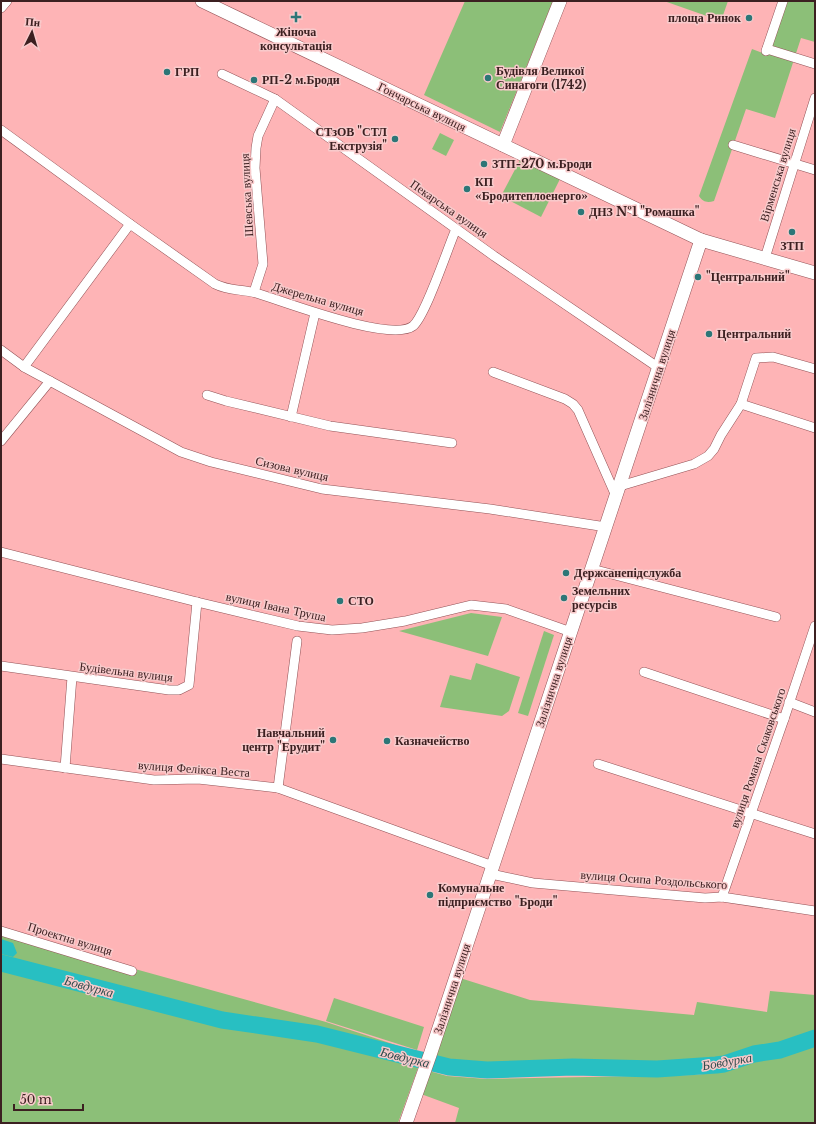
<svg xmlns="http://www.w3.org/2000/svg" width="816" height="1124" font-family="'Libre Baskerville',serif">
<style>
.green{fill:#8cbf78}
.water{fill:#28bfc2}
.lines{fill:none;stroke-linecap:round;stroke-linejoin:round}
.river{stroke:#28bfc2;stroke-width:17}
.street-casing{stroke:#935256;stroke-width:10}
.secondary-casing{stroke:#935256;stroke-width:14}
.street{stroke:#fff;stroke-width:9}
.secondary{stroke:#fff;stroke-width:13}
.poi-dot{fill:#2c7677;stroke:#f8cacb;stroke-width:1.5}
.labels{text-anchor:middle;stroke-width:3;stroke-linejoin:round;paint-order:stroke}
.poi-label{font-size:12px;font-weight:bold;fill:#3c2021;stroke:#f8cacb;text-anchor:start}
.street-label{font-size:12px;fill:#3c2021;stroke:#f8cacb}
.water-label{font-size:13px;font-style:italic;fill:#304d4e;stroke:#f8cacb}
</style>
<rect width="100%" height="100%" fill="#feb4b6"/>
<!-- green -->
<g class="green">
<path d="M465 1H553L500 132 424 95Z"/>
<path d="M664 1H728L721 21Z"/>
<path d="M783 1H815V42L801 38 775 118 746 109 714 201C707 203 703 202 699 196L752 49 765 54Z"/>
<path d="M440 133 454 140 446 156 432 149Z"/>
<path d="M520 160 560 179 541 217 501 196Z"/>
<path d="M471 613 502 617 488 656 399 631Z"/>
<path d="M544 631 554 635 528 716 518 713Z"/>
<path d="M476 663 520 677 509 711 502 716 440 707 450 675 471 680Z"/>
<path d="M1 935 133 976 135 969 326 1022 423 1054 398 1123H1Z"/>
<path d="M460 978 530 1000 694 1015 697 1002 767 1012 770 991 815 995V1042L791 1052 766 1056 726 1068 716 1070 675 1074H546L486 1077 447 1074 429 1069Z"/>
<path d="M334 998 424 1027 417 1050 326 1021Z"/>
<path d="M815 1044V1123H455L459 1108 421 1094 429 1071 447 1076 486 1079 695 1075 727 1071 756 1061 792 1053Z"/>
</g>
<!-- water -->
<path class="water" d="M1 939 13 943 17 953 13 957 1 954Z"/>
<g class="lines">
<!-- river -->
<path class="river" d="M1 963 222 1020 317 1034 449 1067 487 1070 573 1067 657 1069 716 1065 724 1064 754 1054 780 1050 815 1038"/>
<defs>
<g id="street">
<path d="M1 8 7 1"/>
<path d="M767 49 815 64"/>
<path d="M766 51 783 1"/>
<path d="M222 74 275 99 494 256 659 368"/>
<path d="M1 130 130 224 215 284C229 291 241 289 256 293 283 301 391 343 413 326 426 315 448 247 456 229"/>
<path d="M733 145 815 170"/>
<path d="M765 258 815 98"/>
<path d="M254 292 263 264 255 168 256 148 258 136 275 99"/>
<path d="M1 350 24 367 181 452 211 462 322 489 490 509 606 527"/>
<path d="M24 367 130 224"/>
<path d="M493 372 565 399 573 404 578 410 616 496"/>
<path d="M207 395 226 401 330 426 452 443"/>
<path d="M741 404 756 358 773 357 815 369"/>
<path d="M291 417 315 313"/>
<path d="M1 441 50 381"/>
<path d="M620 486 694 464 708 456 714 449 721 435 741 404 815 428"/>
<path d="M1 552 197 602 298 626 332 630 362 628 405 621 471 605 506 609 571 632"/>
<path d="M592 569 776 617"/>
<path d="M1 666 169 690H179L189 685 197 602"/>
<path d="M644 672 784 719"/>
<path d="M789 702 815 712"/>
<path d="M1 759 154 780 198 779 278 788 493 866"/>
<path d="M598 764 815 834"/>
<path d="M65 768 72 677"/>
<path d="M278 788 297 641"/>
<path d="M491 874 533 883 705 898 722 897 815 911"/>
<path d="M722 897 784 719 815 626"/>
<path d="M1 931 132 971"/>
</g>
<g id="secondary">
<path d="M202 1 701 240 815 273"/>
<path d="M503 145 560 1"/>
<path d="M406 1123 430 1055 701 240"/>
</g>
</defs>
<!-- street casing -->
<use href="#street" class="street-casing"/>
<!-- secondary casing -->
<use href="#secondary" class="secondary-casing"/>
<!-- street -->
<use href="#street" class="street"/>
<!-- secondary -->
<use href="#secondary" class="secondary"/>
</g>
<!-- markers -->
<g class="poi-dot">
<path d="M294 11h4v4h4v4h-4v4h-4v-4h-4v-4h4z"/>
<circle cx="749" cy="18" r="4"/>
<circle cx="167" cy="72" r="4"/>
<circle cx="488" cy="78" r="4"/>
<circle cx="254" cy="80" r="4"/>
<circle cx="395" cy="139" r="4"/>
<circle cx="484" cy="164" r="4"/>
<circle cx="467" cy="189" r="4"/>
<circle cx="581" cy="212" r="4"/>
<circle cx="792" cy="232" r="4"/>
<circle cx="698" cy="277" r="4"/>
<circle cx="709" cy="334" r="4"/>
<circle cx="566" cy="573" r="4"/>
<circle cx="564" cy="598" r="4"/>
<circle cx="340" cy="601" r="4"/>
<circle cx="333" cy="740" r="4"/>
<circle cx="387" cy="741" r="4"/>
<circle cx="430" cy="895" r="4"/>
</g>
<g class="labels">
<!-- poi labels -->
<g class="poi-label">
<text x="741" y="22" text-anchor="end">площа Ринок</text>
<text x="296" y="36" text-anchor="middle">Жіноча<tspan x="296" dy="14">консультація</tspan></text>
<text x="496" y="75">Будівля Великої<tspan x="496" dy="14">Синагоги (1742)</tspan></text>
<text x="175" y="76">ГРП</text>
<text x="262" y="84">РП-2 м.Броди</text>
<text x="387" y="136" text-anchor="end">СТзОВ "СТЛ<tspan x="387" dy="14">Екструзія"</tspan></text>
<text x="492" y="168">ЗТП-270 м.Броди</text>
<text x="475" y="186">КП<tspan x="475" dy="14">«Бродитеплоенерго»</tspan></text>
<text x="589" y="216">ДНЗ №1 "Ромашка"</text>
<text x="792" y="250" text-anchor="middle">ЗТП</text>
<text x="706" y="281">"Центральний"</text>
<text x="717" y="338">Центральний</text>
<text x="574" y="577">Держсанепідслужба</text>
<text x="572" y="595">Земельних<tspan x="572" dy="14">ресурсів</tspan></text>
<text x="348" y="605">СТО</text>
<text x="325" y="737" text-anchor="end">Навчальний<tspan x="325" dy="14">центр "Ерудит"</tspan></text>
<text x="395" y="745">Казначейство</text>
<text x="438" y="892">Комунальне<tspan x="438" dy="14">підприємство "Броди"</tspan></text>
</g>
<!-- street labels -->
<g class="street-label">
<text transform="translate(422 107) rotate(26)" y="4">Гончарська вулиця</text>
<text transform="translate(778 175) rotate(-73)" y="4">Вірменська вулиця</text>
<text transform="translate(247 195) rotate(-93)" y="4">Шевська вулиця</text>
<text transform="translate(449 209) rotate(35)" y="4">Пекарська вулиця</text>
<text transform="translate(318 299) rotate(16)" y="4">Джерельна вулиця</text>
<text transform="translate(657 375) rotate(-72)" y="4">Залізнична вулиця</text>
<text transform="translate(292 469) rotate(13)" y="4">Сизова вулиця</text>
<text transform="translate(276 607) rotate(12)" y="4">вулиця Івана Труша</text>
<text transform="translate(126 672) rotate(7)" y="4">Будівельна вулиця</text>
<text transform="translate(554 682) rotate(-72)" y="4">Залізнична вулиця</text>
<text transform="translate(758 758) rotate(-71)" y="4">вулиця Романа Скаковського</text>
<text transform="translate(194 769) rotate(4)" y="4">вулиця Фелікса Веста</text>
<text transform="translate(654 880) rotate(4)" y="4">вулиця Осипа Роздольського</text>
<text transform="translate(70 939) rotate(17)" y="4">Проектна вулиця</text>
<text transform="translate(452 989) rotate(-72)" y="4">Залізнична вулиця</text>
</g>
<!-- water labels -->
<g class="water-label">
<text transform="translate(89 986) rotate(15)" y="5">Бовдурка</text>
<text transform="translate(405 1057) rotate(14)" y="5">Бовдурка</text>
<text transform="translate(727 1061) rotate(-10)" y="5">Бовдурка</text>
</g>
</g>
<!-- border -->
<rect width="816" height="1124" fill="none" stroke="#3c2021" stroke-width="4"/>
<!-- north arrow -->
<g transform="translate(32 32) rotate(5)" stroke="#f8cacb" stroke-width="3" paint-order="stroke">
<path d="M0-3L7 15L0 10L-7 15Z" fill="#3c2021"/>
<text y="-6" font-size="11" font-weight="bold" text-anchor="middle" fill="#3c2021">Пн</text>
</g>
<!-- scale -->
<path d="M14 1104v6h69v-6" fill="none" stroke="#3c2021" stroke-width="2"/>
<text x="20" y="1104" font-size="12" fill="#3c2021" stroke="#f8cacb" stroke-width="3" paint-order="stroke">50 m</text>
</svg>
